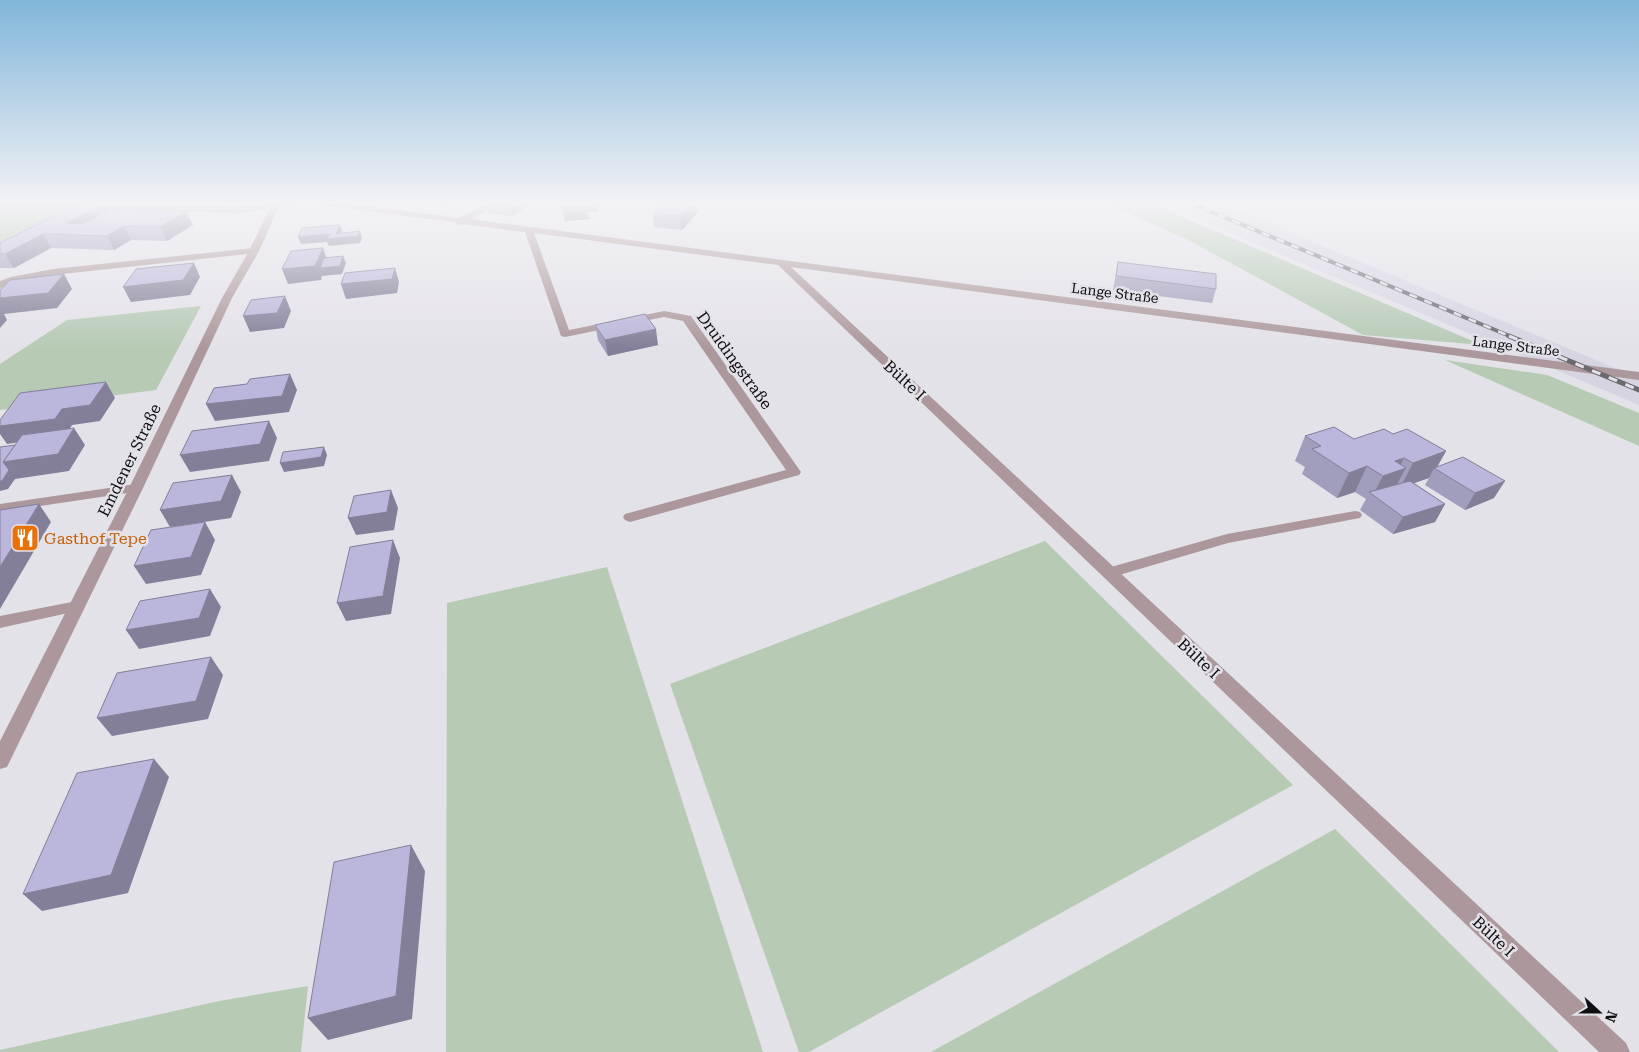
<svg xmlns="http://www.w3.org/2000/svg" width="1639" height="1052" font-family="'Roboto Serif',serif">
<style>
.built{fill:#d7d4e2}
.green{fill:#b6cab4}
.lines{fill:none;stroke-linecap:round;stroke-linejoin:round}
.service{fill:#ac989c;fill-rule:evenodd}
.minor{fill:#ac989c;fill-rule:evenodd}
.tertiary{fill:#ac989c;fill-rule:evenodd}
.rail-far1-casing{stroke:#6a696e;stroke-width:4}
.rail-casing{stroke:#6a696e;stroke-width:5}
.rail-far1{stroke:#e4e2e9;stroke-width:2.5;stroke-dasharray:8;stroke-linecap:butt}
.rail{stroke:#e4e2e9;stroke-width:3;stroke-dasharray:9;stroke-linecap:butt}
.wall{fill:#a19dbc}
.shaded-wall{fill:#837f99}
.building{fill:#bbb6db;stroke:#837f99}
.labels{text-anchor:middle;stroke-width:5;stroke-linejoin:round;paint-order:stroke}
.far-street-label{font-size:14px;fill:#100f12;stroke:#e4e2e9}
.street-label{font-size:16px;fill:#100f12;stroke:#e4e2e9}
.food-label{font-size:16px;fill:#c56008;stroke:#e4e2e9;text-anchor:start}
</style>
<rect width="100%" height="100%" fill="#e4e2e9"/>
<!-- built -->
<path class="built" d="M1157 202H1217L1639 378V405Z"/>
<!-- green -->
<g class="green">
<path d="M0 202H91L0 247Z"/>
<path d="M1105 202H1147L1482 345 1363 335 1190 241Z"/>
<path d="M201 306 156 390 0 410V364L67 320Z"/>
<path d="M1445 360 1547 375 1639 413V446Z"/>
<path d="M1045 541 1293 785 809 1052H799L670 684Z"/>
<path d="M607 567 763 1052H446L447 603Z"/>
<path d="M1335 829 1559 1052H931Z"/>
<path d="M308 986 301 1052H0V1050L219 1001Z"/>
</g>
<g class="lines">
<!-- service -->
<g class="service">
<path d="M136 484 141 485 143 488 141 491 0 512V504Z"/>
<path d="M1355 511 1360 512 1362 515 1360 518 1228 543 1109 578 1104 577 1102 573 1104 569 1227 534Z"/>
<path d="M77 601 82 602 85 606 82 610 0 628V616Z"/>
</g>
<!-- minor -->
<g class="minor">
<path d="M0 202 239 207 280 202H303L299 205 239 213 0 207Z"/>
<path d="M315 202H338L459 218 483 206 486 202H494L489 210 470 219 1639 372V380L791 267 1626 1043 1630 1052H1599L778 265 534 233 569 330 664 311 691 316 801 472 799 475 630 522 625 520 623 517 625 514 786 470 683 321 664 317 565 337 561 336 525 232 462 224 458 225 454 222 319 205Z"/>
<path d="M254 248 257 249V253L53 275 14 282 0 288V281L11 277 53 269Z"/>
</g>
<!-- tertiary -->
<path class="tertiary" d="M273 202H281L259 251 232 298 143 488 7 767 0 769V741L129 488 222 298 249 251Z"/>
<defs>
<path id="rail-far1" d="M1188 202 1512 337"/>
<path id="rail" d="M1509 336 1639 390"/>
</defs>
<!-- rail-far1 casing -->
<use href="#rail-far1" class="rail-far1-casing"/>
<!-- rail casing -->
<use href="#rail" class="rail-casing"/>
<!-- rail-far1 -->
<use href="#rail-far1" class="rail-far1"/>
<!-- rail -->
<use href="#rail" class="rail"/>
</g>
<!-- wall -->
<g class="wall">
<path d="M62 202H125L112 204 114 209 193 225 167 241 131 240 114 250 51 248 14 268H0V243L79 203Z"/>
<path d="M189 202H212L208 204H189Z"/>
<path d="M485 202H531V203L513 216 488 213Z"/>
<path d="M561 202H602L603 207 598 208 599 211 587 212 589 219 565 221Z"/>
<path d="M698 212 682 230 654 227 653 214Z"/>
<path d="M1118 262 1216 289 1212 303 1113 290Z"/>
<path d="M595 325 658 345 608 356 598 340Z"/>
<path d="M1393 434 1446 451 1437 467 1494 498 1465 510 1425 485 1429 478 1414 483 1445 504 1435 522 1393 534 1360 510 1366 499 1355 492 1337 498 1302 474 1305 467 1295 461 1305 436 1354 439Z"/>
</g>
<!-- shaded-wall -->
<g class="shaded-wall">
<path d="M108 202H125L112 204 117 214 78 235 67 223Z"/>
<path d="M437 202H463L462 204 438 206Z"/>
<path d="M510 202H531V203L513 216Z"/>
<path d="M585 202H597L599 211 587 212 589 219 565 221 562 208Z"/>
<path d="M694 202H697L698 212 682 230 680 216Z"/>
<path d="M186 211 193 225 167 241 160 227Z"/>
<path d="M340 225 342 231 340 238 360 231 362 238 360 243 329 246 327 242 301 244 298 237 336 234Z"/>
<path d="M124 226 131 240 114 250 107 236Z"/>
<path d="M43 234 51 248 14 268 5 254Z"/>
<path d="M323 248 328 262 343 256 346 263 342 274 322 276 321 280 288 284 282 269Z"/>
<path d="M194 263 200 277 190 295 131 302 123 287Z"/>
<path d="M395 268 399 282 397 293 346 299 341 284Z"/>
<path d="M64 274 72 289 57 308 4 314 7 320 0 328V298Z"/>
<path d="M285 296 291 311 284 328 250 332 243 316Z"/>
<path d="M656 329 658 345 608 356 605 340Z"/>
<path d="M290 374 297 390 289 412 215 421 206 404Z"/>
<path d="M106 382 115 398 100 421 72 425 66 435 7 444 0 434V426L62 409Z"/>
<path d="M269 421 277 438 269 461 190 472 180 455Z"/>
<path d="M74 428 85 445 69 471 15 479 8 489 0 491V481L3 462Z"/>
<path d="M324 447 327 455 324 466 284 472 280 463Z"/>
<path d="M1446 451 1436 469 1434 468 1429 478 1400 488 1413 463Z"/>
<path d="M1404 458 1397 471 1406 468 1392 493 1373 495 1383 476 1395 461Z"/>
<path d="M1367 466 1355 492 1337 498 1349 473Z"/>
<path d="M232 475 241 492 231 518 170 527 160 510Z"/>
<path d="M1505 481 1494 498 1465 510 1475 493Z"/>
<path d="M391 490 398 508 394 530 356 535 348 518Z"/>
<path d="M39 504 51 522 0 609V567Z"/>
<path d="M1445 504 1435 522 1393 534 1403 517Z"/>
<path d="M205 522 215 540 201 575 146 584 134 566Z"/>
<path d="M393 540 400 558 391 614 346 621 337 603Z"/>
<path d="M210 589 221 607 210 636 139 649 126 630Z"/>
<path d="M211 657 223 675 208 719 112 736 97 718Z"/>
<path d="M154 759 169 777 128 893 42 911 23 894Z"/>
<path d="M411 845 425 871 412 1019 328 1040 308 1018Z"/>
</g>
<!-- building -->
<g class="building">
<path d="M82 202H108L67 223 83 224 110 209 186 211 160 227 124 226 107 236 43 234 5 254H0V243Z"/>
<path d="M561 202H585L586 205 562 208Z"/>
<path d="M665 202H694L680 216 653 214Z"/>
<path d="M340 225 336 234 360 231 358 236 327 239 329 234 298 237 302 228Z"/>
<path d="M323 248 315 266 282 269 291 251Z"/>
<path d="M343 256 340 266 320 268 324 258Z"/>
<path d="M1118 262 1216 274V289L1116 276Z"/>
<path d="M194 263 183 280 123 287 136 269Z"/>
<path d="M395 268 392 279 341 284 345 273Z"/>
<path d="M64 274 48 293 0 298V290L10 280Z"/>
<path d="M285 296 277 313 243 316 251 300Z"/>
<path d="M645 314 656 329 605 340 595 325Z"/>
<path d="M290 374 282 396 206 404 214 388 247 384 250 379Z"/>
<path d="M106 382 90 405 62 409 55 419 0 426V420L20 393Z"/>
<path d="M269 421 260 444 180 455 192 431Z"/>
<path d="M1334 427 1354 439 1384 429 1393 434 1407 429 1446 451 1413 463 1404 458 1395 461 1406 468 1383 476 1367 466 1349 473 1312 449 1321 446 1305 436Z"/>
<path d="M74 428 58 454 3 462 22 435Z"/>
<path d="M15 445 3 462 9 470 2 481H0V447Z"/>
<path d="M324 447 321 457 280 463 283 452Z"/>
<path d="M1463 457 1505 481 1475 493 1434 468Z"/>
<path d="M232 475 221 501 160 510 173 483Z"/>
<path d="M1410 481 1445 504 1403 517 1369 492Z"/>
<path d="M391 490 387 512 348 518 354 496Z"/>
<path d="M39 504 0 567V510Z"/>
<path d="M205 522 191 557 134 566 151 530Z"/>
<path d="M393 540 383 596 337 603 350 547Z"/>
<path d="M210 589 199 618 126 630 140 601Z"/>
<path d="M211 657 196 701 97 718 117 673Z"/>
<path d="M154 759 111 875 23 894 77 773Z"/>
<path d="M411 845 396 996 308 1018 334 862Z"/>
</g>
<!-- sky -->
<linearGradient id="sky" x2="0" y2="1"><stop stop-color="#81b6da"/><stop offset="0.58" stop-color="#f3f2f5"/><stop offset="1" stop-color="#f3f2f5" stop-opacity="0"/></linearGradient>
<rect width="1639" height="349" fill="url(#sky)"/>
<!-- icons -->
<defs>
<symbol id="restaurant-square" viewBox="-11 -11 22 22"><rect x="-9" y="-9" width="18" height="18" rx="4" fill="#e8710a" stroke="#e4e2e9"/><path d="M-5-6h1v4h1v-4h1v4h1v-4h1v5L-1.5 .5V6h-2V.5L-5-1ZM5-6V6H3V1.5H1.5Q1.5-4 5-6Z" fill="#fff"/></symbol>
</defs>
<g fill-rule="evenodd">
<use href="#restaurant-square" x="9" y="522" width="32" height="32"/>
</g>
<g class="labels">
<!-- far-street labels -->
<g class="far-street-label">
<text transform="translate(1115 293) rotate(7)" y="5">Lange Straße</text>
<text transform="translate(1516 346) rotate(7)" y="5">Lange Straße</text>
</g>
<!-- street labels -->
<g class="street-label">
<text transform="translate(735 360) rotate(54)" y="6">Druidingstraße</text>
<text transform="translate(905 380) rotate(43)" y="6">Bülte I</text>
<text transform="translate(129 460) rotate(-64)" y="6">Emdener Straße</text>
<text transform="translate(1199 658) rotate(43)" y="6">Bülte I</text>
<text transform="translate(1494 936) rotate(43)" y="6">Bülte I</text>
</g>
<!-- food labels -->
<g class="food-label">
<text x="44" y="544">Gasthof Tepe</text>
</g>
</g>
<!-- north arrow -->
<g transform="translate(1599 1012) rotate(111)" stroke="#e4e2e9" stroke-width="4" paint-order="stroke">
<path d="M0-4L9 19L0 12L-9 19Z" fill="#100f12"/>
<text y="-8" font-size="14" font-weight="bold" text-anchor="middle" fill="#100f12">N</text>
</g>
</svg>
